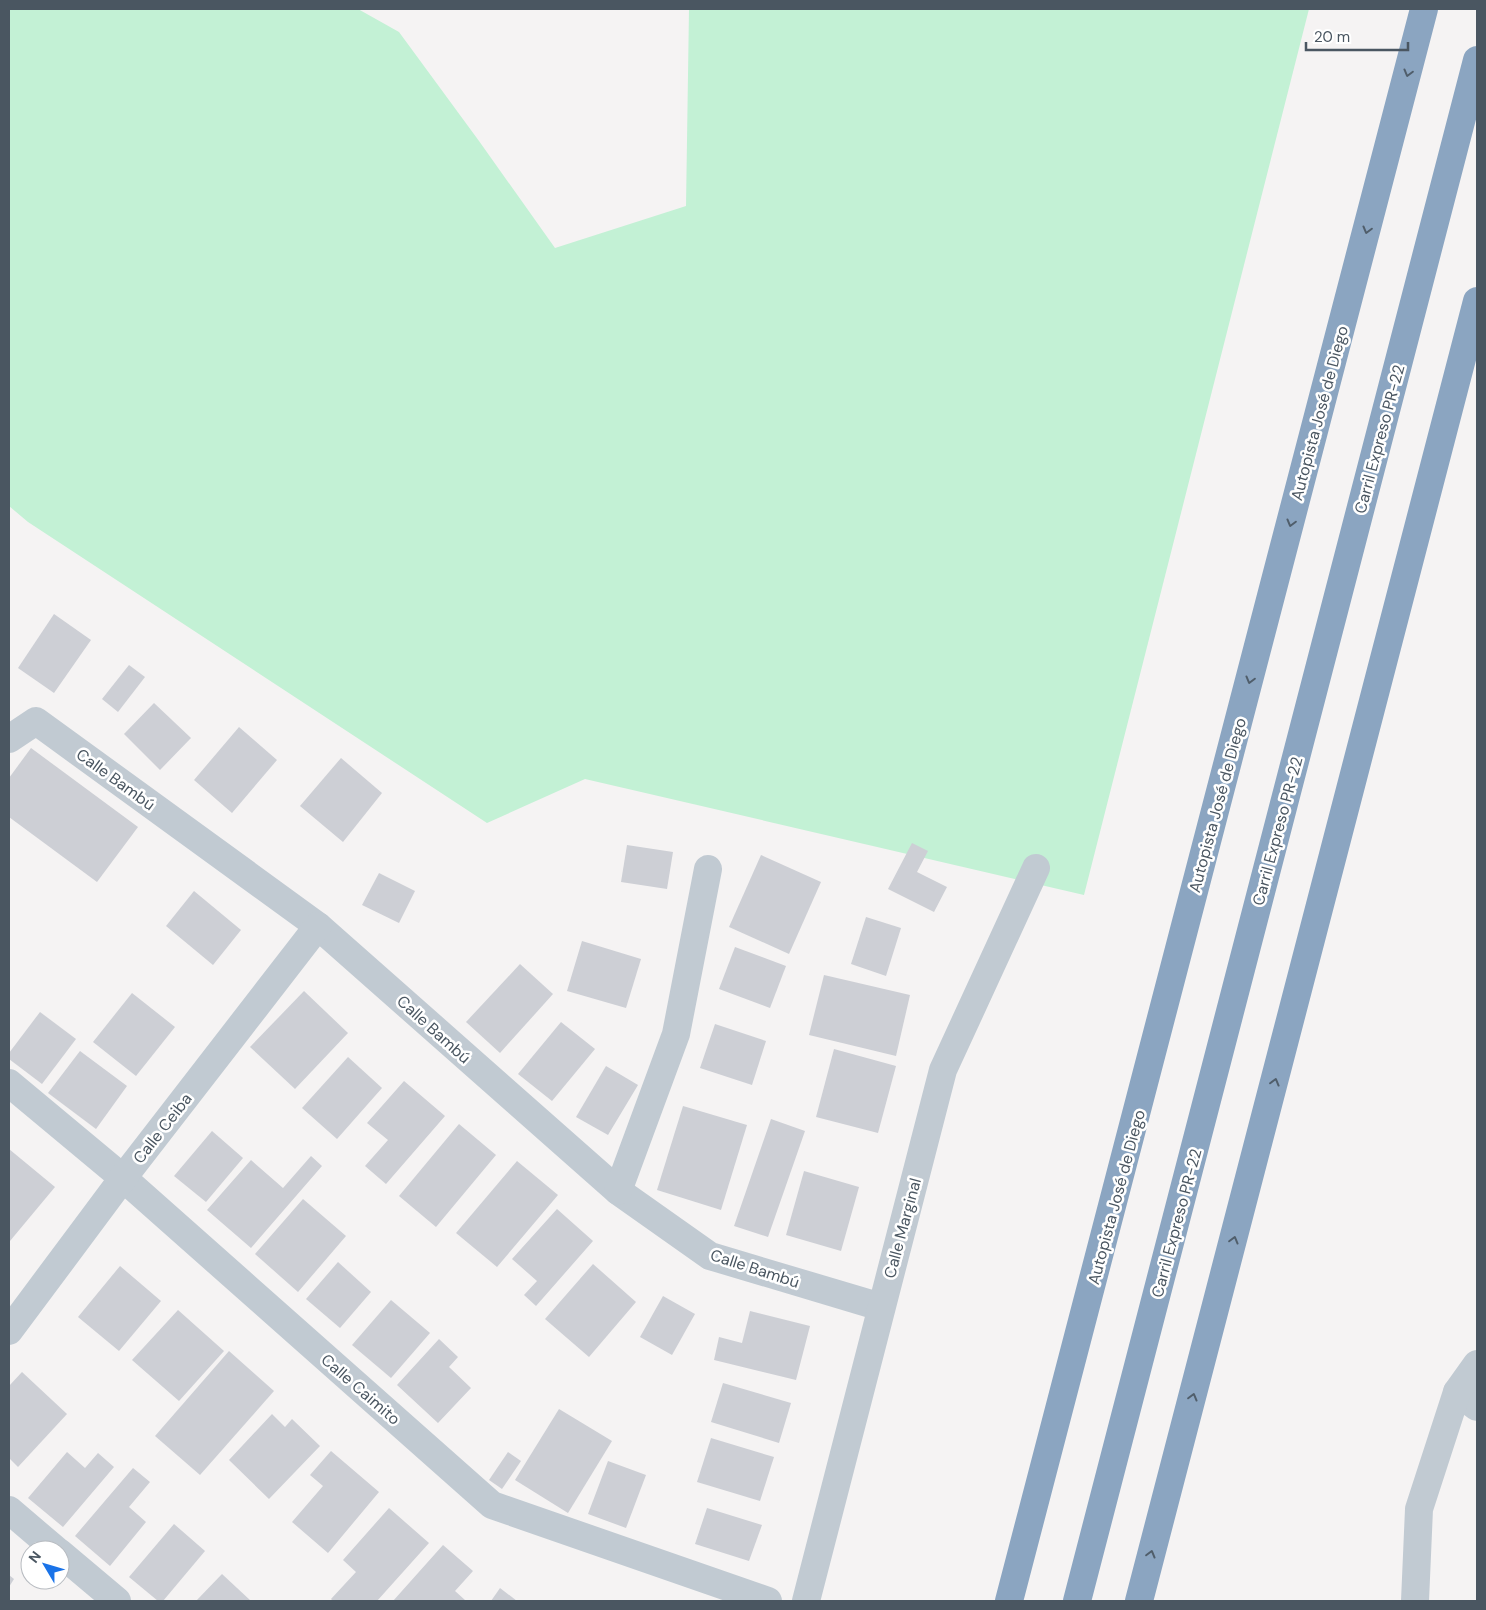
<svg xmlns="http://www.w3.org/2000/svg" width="1486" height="1610" font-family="'DM Sans',sans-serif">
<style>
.green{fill:#c3f1d5}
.building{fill:#cdcfd5}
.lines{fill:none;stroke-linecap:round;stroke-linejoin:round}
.minor{stroke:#c1cad2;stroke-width:28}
.highway{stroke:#8ba5c1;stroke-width:28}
.oneway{stroke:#505e6b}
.labels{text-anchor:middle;stroke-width:5;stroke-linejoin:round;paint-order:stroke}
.street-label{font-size:16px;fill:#4a5661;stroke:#fff}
</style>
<rect width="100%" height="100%" fill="#f5f3f3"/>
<!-- green -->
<path class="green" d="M9 9H358L399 32 479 141 555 248 686 206 689 9H1309L1084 895 585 779 487 823 28 522 9 506Z"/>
<!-- building -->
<g class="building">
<path d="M54 614 91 640 54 693 18 668Z"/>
<path d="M129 665 145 677 118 712 102 699Z"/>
<path d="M154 703 191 738 160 770 124 734Z"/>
<path d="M239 727 277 760 232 813 194 780Z"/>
<path d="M31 748 138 827 97 882 9 817V778Z"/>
<path d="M341 758 382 793 343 842 300 806Z"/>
<path d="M912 843 928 851 917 872 947 887 934 912 888 889Z"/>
<path d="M627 845 673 852 667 889 621 882Z"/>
<path d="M761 855 821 882 789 954 729 927Z"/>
<path d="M379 873 415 891 399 923 362 905Z"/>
<path d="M194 891 241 930 213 965 166 926Z"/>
<path d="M866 917 901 928 886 976 851 964Z"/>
<path d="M582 941 641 959 626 1008 567 991Z"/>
<path d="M735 947 786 966 770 1008 719 989Z"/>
<path d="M520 964 553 994 500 1053 466 1022Z"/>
<path d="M824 975 910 995 896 1056 809 1035Z"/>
<path d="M304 991 348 1033 295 1089 250 1047Z"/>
<path d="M132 993 175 1027 136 1076 93 1042Z"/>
<path d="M40 1012 76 1039 42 1084 9 1059V1053Z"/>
<path d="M561 1022 595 1049 552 1101 518 1074Z"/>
<path d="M715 1024 766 1041 752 1085 700 1068Z"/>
<path d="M834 1049 896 1066 878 1133 816 1117Z"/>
<path d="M80 1051 127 1086 96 1129 48 1093Z"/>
<path d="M348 1057 382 1088 337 1139 302 1108Z"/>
<path d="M606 1066 638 1085 608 1135 576 1117Z"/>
<path d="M404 1081 445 1116 386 1184 365 1166 388 1140 367 1123Z"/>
<path d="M683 1106 747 1125 721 1210 657 1190Z"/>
<path d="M771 1119 805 1131 768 1237 734 1226Z"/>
<path d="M459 1124 496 1155 436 1227 399 1196Z"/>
<path d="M212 1131 243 1158 206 1202 174 1176Z"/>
<path d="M9 1149 55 1187 10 1241 9 1239Z"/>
<path d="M311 1156 322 1166 251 1248 207 1210 251 1160 283 1188Z"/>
<path d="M517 1161 558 1195 497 1267 456 1233Z"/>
<path d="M804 1171 859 1187 841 1251 786 1235Z"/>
<path d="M303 1199 346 1236 298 1292 255 1254Z"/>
<path d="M557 1209 593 1241 536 1306 524 1295 537 1281 512 1259Z"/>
<path d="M338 1262 371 1292 340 1328 306 1299Z"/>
<path d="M593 1264 636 1302 589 1357 545 1319Z"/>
<path d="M120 1266 161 1301 119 1351 78 1317Z"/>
<path d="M663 1296 695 1314 672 1355 640 1337Z"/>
<path d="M391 1300 430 1333 391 1378 352 1345Z"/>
<path d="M178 1310 224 1351 179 1401 132 1360Z"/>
<path d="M750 1311 810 1326 796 1380 714 1360 719 1337 742 1343Z"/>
<path d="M439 1339 458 1357 449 1367 471 1388 438 1423 397 1385Z"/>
<path d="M229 1351 274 1391 200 1475 155 1436Z"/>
<path d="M22 1372 67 1414 18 1467 9 1458V1386Z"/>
<path d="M723 1383 791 1403 779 1443 711 1422Z"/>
<path d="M559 1409 612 1441 568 1513 515 1480Z"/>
<path d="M272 1414 285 1427 292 1419 320 1446 269 1499 229 1460Z"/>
<path d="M711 1438 774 1457 760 1501 697 1482Z"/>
<path d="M331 1451 379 1492 328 1553 292 1522 323 1486 310 1475Z"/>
<path d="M67 1452 85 1468 98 1453 114 1467 63 1527 28 1498Z"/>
<path d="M508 1452 521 1461 502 1489 489 1480Z"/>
<path d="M608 1461 646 1475 626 1528 588 1514Z"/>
<path d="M133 1468 150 1482 129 1507 146 1522 110 1566 75 1536Z"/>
<path d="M389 1508 429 1543 377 1601H333L331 1599 356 1572 343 1560Z"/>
<path d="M707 1508 762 1525 749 1561 695 1544Z"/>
<path d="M174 1524 205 1551 163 1601H158L129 1577Z"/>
<path d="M443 1545 473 1571 455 1591 465 1600 464 1601H393Z"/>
<path d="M222 1574 251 1601H196Z"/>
<path d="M9 1575 14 1579 9 1587Z"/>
<path d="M500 1588 517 1601H491Z"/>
</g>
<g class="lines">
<!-- minor -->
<g class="minor">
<path d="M9 739 36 721 318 926 618 1191 710 1256 881 1307"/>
<path d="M9 1083 123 1178 492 1505 768 1601"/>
<path d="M618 1191 676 1034 708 869"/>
<path d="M9 1331 123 1178 318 926"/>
<path d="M1457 1392 1477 1407"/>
<path d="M9 1510 56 1550"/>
<path d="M60 1553 117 1601"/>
<path d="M806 1601 943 1070 1036 868"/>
<path d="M1415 1601 1419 1509 1457 1392 1477 1364"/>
</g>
<!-- highway -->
<g class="highway">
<path d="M1009 1601 1424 9"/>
<path d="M1077 1601 1477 60"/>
<path d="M1139 1601 1477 301"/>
</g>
</g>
<!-- one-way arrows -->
<defs><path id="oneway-chevron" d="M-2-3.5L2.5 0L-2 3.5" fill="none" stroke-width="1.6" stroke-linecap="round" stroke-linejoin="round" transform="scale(1.25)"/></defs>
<g class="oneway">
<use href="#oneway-chevron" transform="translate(1408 73) rotate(105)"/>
<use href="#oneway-chevron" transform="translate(1367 230) rotate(105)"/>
<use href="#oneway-chevron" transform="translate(1291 523) rotate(105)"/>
<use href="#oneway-chevron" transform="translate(1250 680) rotate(105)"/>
<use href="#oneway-chevron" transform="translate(1275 1082) rotate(-75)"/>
<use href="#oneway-chevron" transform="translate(1234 1240) rotate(-75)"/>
<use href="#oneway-chevron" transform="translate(1193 1397) rotate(-75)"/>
<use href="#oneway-chevron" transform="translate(1151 1554) rotate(-75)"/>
</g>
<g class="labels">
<!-- street labels -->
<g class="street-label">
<text transform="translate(1319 413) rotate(-75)" y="6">Autopista José de Diego</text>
<text transform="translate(1379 439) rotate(-75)" y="6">Carril Expreso PR-22</text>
<text transform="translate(116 779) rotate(36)" y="6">Calle Bambú</text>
<text transform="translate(1217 805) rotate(-75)" y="6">Autopista José de Diego</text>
<text transform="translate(1277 831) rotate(-75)" y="6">Carril Expreso PR-22</text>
<text transform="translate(434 1029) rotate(42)" y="6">Calle Bambú</text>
<text transform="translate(162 1128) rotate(-52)" y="6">Calle Ceiba</text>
<text transform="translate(1116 1197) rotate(-75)" y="6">Autopista José de Diego</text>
<text transform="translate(1176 1223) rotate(-75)" y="6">Carril Expreso PR-22</text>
<text transform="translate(902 1228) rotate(-75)" y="6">Calle Marginal</text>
<text transform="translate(755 1268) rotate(18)" y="6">Calle Bambú</text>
<text transform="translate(361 1389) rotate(41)" y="6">Calle Caimito</text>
</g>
</g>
<!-- border -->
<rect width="1486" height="1610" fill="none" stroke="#4a5661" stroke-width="20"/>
<!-- north arrow -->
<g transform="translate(45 1565) rotate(308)"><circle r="24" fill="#ffffff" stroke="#b7bbc0"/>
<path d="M0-4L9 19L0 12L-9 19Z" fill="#1a73e8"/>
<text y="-8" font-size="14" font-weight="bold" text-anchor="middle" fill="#4a5661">N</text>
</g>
<!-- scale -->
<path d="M1306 42v8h102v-8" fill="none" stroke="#4a5661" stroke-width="2.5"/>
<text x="1314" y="42" font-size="15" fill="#4a5661" stroke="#ffffff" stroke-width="4" paint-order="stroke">20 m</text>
</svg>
